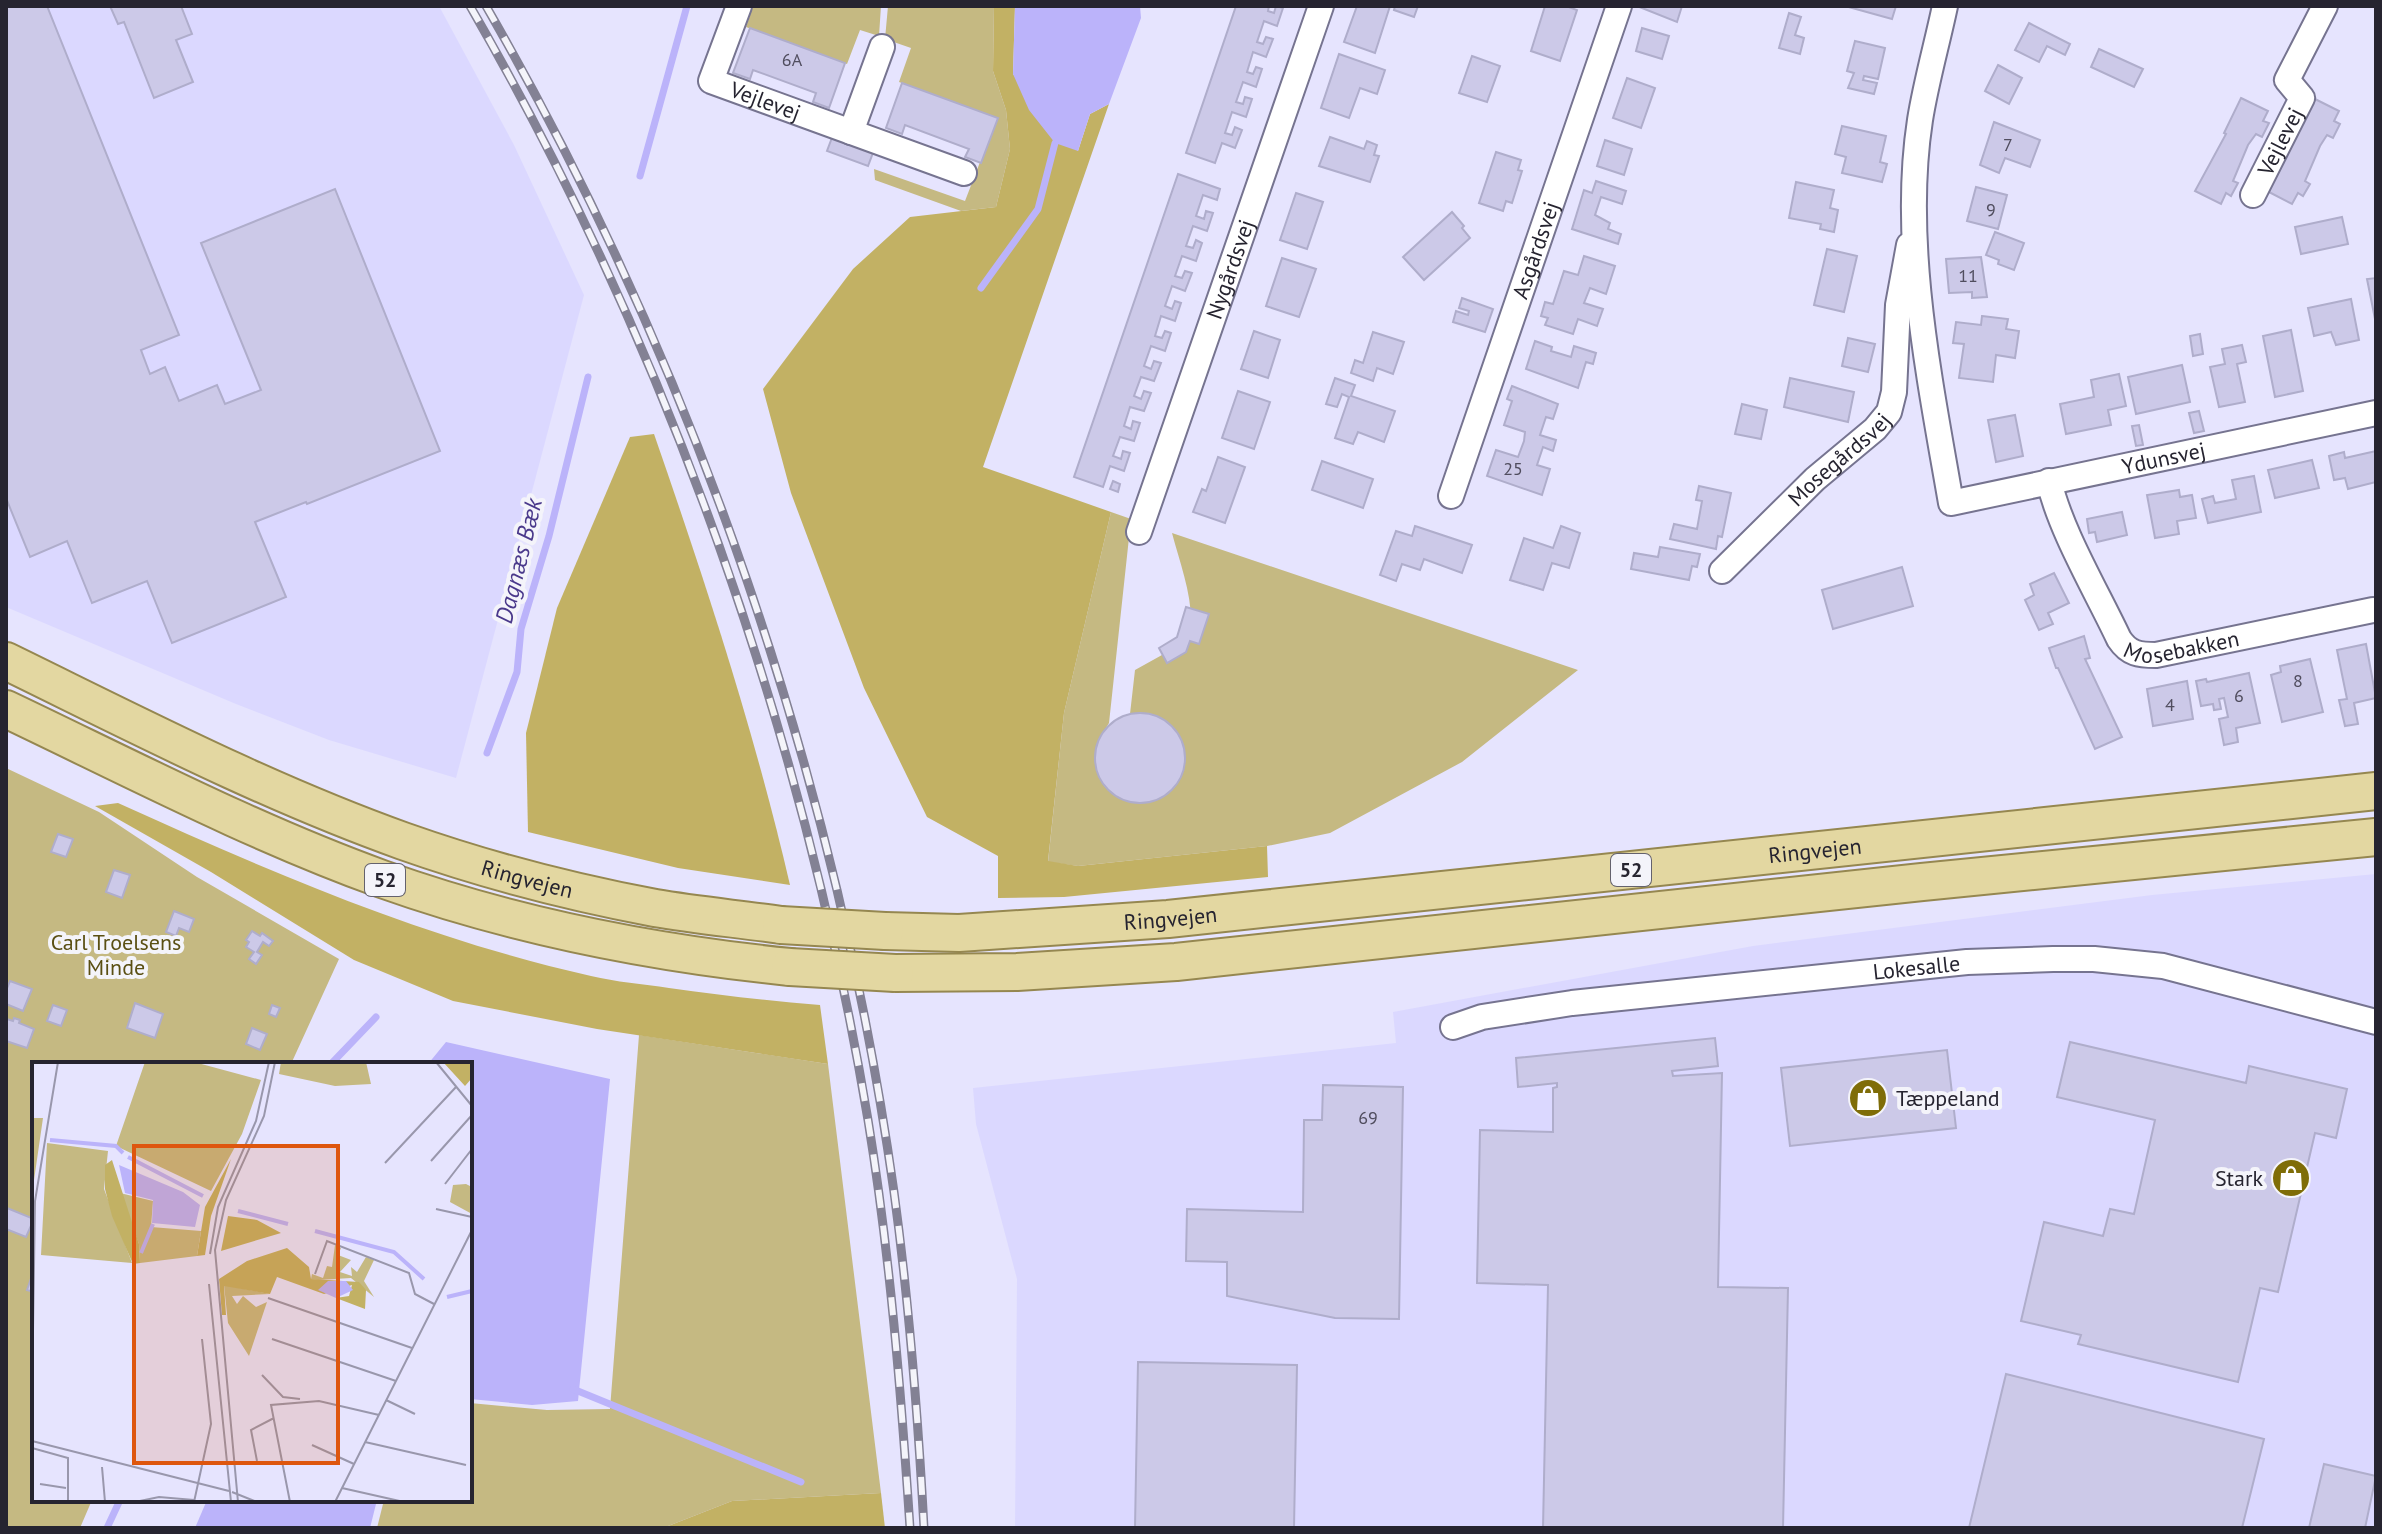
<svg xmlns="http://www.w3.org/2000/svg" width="2382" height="1534" font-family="'PT Sans',sans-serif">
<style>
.built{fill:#dbd8ff}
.green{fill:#c5b982}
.forest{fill:#c2b164}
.water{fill:#bbb3fa}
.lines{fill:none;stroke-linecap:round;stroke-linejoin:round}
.stream{stroke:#bbb3fa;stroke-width:7}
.building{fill:#ccc9e8;stroke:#afadcb;stroke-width:2}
.street-casing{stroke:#767490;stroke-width:28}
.primary-casing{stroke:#958750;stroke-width:40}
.street{stroke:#fff;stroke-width:24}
.primary{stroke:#e3d7a1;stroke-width:36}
.rail-casing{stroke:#838194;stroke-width:9}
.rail{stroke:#f4f4fa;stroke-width:6;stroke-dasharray:18;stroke-linecap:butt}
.primary-bridge-casing{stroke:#958750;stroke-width:40;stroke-linecap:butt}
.primary-bridge{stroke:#e3d7a1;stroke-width:36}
.labels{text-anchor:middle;stroke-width:8;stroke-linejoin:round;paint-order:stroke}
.number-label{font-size:18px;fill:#504d5e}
.shield{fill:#f4f4fa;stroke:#64626d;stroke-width:2}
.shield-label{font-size:20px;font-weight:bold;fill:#262430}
.street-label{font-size:22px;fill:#262430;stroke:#f4f4fa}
.park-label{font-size:22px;fill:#5a4f13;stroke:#f4f4fa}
.poi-label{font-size:22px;fill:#262430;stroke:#f4f4fa;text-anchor:start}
.water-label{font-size:24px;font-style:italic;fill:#4a398b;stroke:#f4f4fa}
.inset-river{fill:none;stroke:#bbb3fa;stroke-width:4}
.inset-road{fill:none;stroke:#9997ac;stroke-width:2}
.view{fill:#de560e;fill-opacity:0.15;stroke:#de560e;stroke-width:4}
.inset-edge{fill:none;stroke:#262430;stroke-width:4}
</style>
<rect width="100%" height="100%" fill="#e6e4fe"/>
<!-- built -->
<g class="built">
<path d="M6 6H439L514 145 584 295 456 778 329 740 236 704 6 607Z"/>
<path d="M2376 874V1528H1015L1017 1279 976 1124 973 1088 1396 1043 1393 1012 1753 946 2152 895Z"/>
</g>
<!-- green -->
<g class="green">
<path d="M753 6H881L879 36 860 30 847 64 746 27Z"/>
<path d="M888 6H994L993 71 1006 110 1010 149 996 207 961 211 875 180 874 169 965 201 997 118 899 82 911 48 885 39Z"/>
<path d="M1111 512 1131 519 1109 723C1060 800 1166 832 1183 770 1186 758 1184 746 1178 735 1167 717 1149 712 1130 714L1135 670 1162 655 1167 662 1186 652C1200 614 1182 571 1172 533L1578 670 1462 762 1330 833 1267 846 1078 866 1048 862 1064 713Z"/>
<path d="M6 768 99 812 197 877 339 959 291 1064H34V1500H92L80 1528H6Z"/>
<path d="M639 1035 828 1064 881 1493 732 1501 663 1528H377L384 1500H470V1403L547 1410 610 1409Z"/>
</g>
<!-- forest -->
<g class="forest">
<path d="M994 6H1015L1013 74 1078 151 1090 114 1109 104 983 467 1111 512 1064 713 1048 861 1078 866 1267 846 1268 877 1064 897 998 898V856L927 817 864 688 791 493 763 389 853 269 910 217 996 207 1010 149 1006 110 993 71Z"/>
<path d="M654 434C706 584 754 730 790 885L678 868 528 832 526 733 557 608 630 437Z"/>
<path d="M118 803C273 873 423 938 591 976 616 982 643 984 669 988 719 995 769 1001 820 1005L828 1064 597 1029 453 1001 354 960 211 872 95 806Z"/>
<path d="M881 1493 885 1528H663L732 1501Z"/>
</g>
<!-- water -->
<g class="water">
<path d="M1015 6H1140L1141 18 1109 104 1090 114 1078 151 1055 143 1029 110 1013 74Z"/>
<path d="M446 1042 610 1079 578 1401 532 1405 470 1399V1064H428Z"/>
<path d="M207 1500H377L370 1528H195Z"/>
</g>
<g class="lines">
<!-- stream -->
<g class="stream">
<path d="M640 176 687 6"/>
<path d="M981 288 1038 209 1055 143"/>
<path d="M487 753 517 672 521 629 549 536 588 377"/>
<path d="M331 1064 376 1017"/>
<path d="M573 1389 801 1482"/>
<path d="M107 1528 120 1500"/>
</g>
</g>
<!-- building -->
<g class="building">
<path d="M6 6H47L179 335 141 350 150 374 165 367 179 401 217 385 225 404 261 390 201 243 335 189 440 451 307 504 306 502 255 522 286 597 172 643 147 581 92 603 67 541 30 557 6 498Z"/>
<path d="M110 6H181L192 34 176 40 193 82 154 98 124 22 118 24Z"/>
<path d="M1236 6H1269L1268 11 1274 13 1276 6 1283 8 1277 26 1264 21 1257 42 1263 44 1266 37 1273 39 1266 57 1253 52 1247 72 1253 74 1256 67 1262 69 1256 87 1243 82 1236 102 1243 104 1245 97 1252 99 1246 117 1232 112 1225 133 1232 135 1235 127 1242 130 1235 148 1222 143 1215 163 1186 153Z"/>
<path d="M1357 6H1390L1375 53 1344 42Z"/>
<path d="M1395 6H1418L1414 17 1394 10Z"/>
<path d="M1545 6H1566L1577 10 1560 61 1531 51Z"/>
<path d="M1637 6H1682L1677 22Z"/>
<path d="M1845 6H1896L1892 19Z"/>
<path d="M1789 13 1801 17 1795 35 1804 38 1800 54 1779 48Z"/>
<path d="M2029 23 2070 44 2065 55 2047 46 2039 62 2015 50Z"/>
<path d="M750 28 845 63 829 108 813 102 816 93 753 70 750 79 733 73Z"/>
<path d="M1642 28 1669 36 1662 59 1636 51Z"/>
<path d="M1855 41 1885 48 1878 79 1864 76 1863 80 1877 83 1874 94 1848 88 1854 73 1847 71Z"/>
<path d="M2099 49 2143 69 2134 87 2091 67Z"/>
<path d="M1339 54 1385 70 1377 94 1360 88 1349 118 1321 108Z"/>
<path d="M1472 56 1500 66 1487 102 1459 93Z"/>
<path d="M1998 65 2022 78 2009 104 1985 91Z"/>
<path d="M1627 78 1655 88 1641 128 1613 118Z"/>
<path d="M902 83 998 118 981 163 965 157 969 149 905 125 902 134 886 128Z"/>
<path d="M2241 98 2268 111 2263 121 2269 123 2262 137 2256 134 2248 145 2233 181 2238 183 2231 196 2226 193 2221 204 2195 191 2226 134 2224 133Z"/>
<path d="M2313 98 2339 111 2334 121 2340 124 2333 138 2327 135 2320 146 2305 181 2310 184 2303 196 2298 193 2292 204 2267 191 2298 134 2296 133Z"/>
<path d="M1994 122 2040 140 2030 167 2005 158 1999 173 1980 165Z"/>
<path d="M1842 126 1886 136 1880 162 1887 164 1882 182 1842 173 1846 157 1835 154Z"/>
<path d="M833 135 874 150 868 166 827 151Z"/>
<path d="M1330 137 1364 149 1367 141 1377 145 1374 155 1379 156 1370 182 1319 166Z"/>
<path d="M1605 140 1632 149 1624 175 1597 166Z"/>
<path d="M1496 152 1521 160 1518 170 1522 171 1512 203 1506 201 1503 211 1479 203Z"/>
<path d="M1178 174 1220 189 1217 200 1203 195 1196 216 1204 219 1206 211 1213 213 1207 231 1193 226 1186 246 1193 248 1196 240 1202 243 1196 261 1182 256 1175 276 1182 278 1185 271 1192 273 1185 291 1172 286 1165 306 1172 309 1175 301 1181 303 1175 321 1161 316 1155 336 1162 338 1165 331 1171 333 1165 351 1151 346 1144 366 1151 369 1154 361 1161 363 1154 381 1141 377 1134 396 1141 399 1144 391 1151 393 1144 411 1130 407 1124 426 1131 429 1133 421 1140 423 1134 441 1120 437 1113 456 1121 459 1123 451 1130 453 1124 471 1110 466 1103 487 1074 477Z"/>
<path d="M1596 181 1626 191 1622 204 1601 197 1595 215 1610 223 1608 229 1621 234 1618 244 1572 229 1584 190 1592 193Z"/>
<path d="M1796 182 1834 190 1830 208 1838 210 1834 232 1820 229 1821 224 1789 218Z"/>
<path d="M1976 187 2007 195 1998 229 1967 221Z"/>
<path d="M1296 193 1323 202 1307 249 1280 240Z"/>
<path d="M1452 212 1464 226 1462 228 1470 238 1424 280 1403 257Z"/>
<path d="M2342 217 2348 244 2301 254 2295 227Z"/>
<path d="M1995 232 2024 243 2014 270 1998 264 1999 260 1986 255Z"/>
<path d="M1827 249 1857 256 1844 312 1814 305Z"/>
<path d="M1584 256 1615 266 1606 294 1590 288 1584 303 1603 309 1597 326 1578 319 1573 334 1545 325 1548 318 1541 316 1545 302 1553 304 1564 271 1578 275Z"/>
<path d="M1981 257 1987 297 1972 298V292L1949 293 1946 259Z"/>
<path d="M1282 258 1316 269 1299 317 1266 306Z"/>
<path d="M2376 278V324L2367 279Z"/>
<path d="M1462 298 1493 309 1485 332 1453 322 1456 311 1468 315 1469 311 1459 308Z"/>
<path d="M2351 299 2359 340 2336 345 2331 332 2314 336 2308 308Z"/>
<path d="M1982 316 2008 319 2006 329 2019 331 2015 358 1996 355 1993 382 1959 378 1964 344 1953 343 1956 322 1981 325Z"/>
<path d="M2291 330 2303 391 2275 397 2263 336Z"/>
<path d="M1254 331 1280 340 1268 378 1241 369Z"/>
<path d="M1373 332 1404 342 1393 374 1377 368 1373 381 1351 373 1355 360 1363 363Z"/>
<path d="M2200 334 2203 354 2193 356 2190 336Z"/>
<path d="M1848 338 1875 344 1868 372 1842 366Z"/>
<path d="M1535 341 1552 347 1551 351 1571 357 1574 346 1596 353 1593 364 1586 362 1578 388 1526 369Z"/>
<path d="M2242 345 2246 362 2237 364 2245 402 2219 407 2210 367 2225 364 2222 349Z"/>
<path d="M2182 365 2190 402 2136 414 2128 377Z"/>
<path d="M2119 374 2126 406 2108 410 2111 425 2066 434 2060 404 2094 397 2091 380Z"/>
<path d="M1335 378 1355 385 1351 396 1395 411 1384 442 1358 432 1353 444 1335 438 1349 397 1342 394 1337 407 1326 404Z"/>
<path d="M1790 378 1854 392 1848 422 1784 407Z"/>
<path d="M1512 386 1558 404 1553 419 1546 417 1540 435 1556 440 1553 451 1543 447 1537 465 1550 469 1542 495 1487 476 1496 450 1518 457 1524 441 1525 432 1504 425 1512 401 1507 399Z"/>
<path d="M1238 391 1270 402 1254 449 1222 438Z"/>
<path d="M1742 404 1767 410 1761 439 1735 434Z"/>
<path d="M2199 411 2204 431 2194 433 2189 413Z"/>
<path d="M2015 415 2023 456 1996 462 1988 420Z"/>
<path d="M2139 425 2143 445 2136 446 2132 426Z"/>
<path d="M2376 451V482L2348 489 2345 478 2334 480 2329 456 2344 452 2345 458Z"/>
<path d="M1218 457 1245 467 1225 523 1193 512 1202 489 1206 491Z"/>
<path d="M2312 460 2319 488 2275 498 2268 470Z"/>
<path d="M1322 461 1373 479 1363 508 1312 490Z"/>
<path d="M2254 476 2261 512 2208 523 2202 499 2213 496 2215 503 2236 499 2232 480Z"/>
<path d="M1113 481 1120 484 1118 492 1110 489Z"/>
<path d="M1699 486 1731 493 1722 537 1718 536 1716 549 1670 539 1674 524 1697 529 1702 501 1696 500Z"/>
<path d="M2179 490 2180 497 2192 495 2196 518 2177 521 2179 534 2155 538 2147 495Z"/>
<path d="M2122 512 2127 535 2097 542 2095 532 2089 533 2087 519Z"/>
<path d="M1415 526 1472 545 1462 573 1424 559 1420 570 1402 564 1396 581 1380 575 1396 531 1412 536Z"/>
<path d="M1561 526 1580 533 1569 568 1552 563 1543 590 1510 580 1524 538 1553 548Z"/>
<path d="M1660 547 1700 554 1697 567 1692 566 1689 580 1631 569 1634 553 1658 557Z"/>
<path d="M1902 567 1913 606 1833 629 1822 590Z"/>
<path d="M2054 573 2069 603 2048 613 2053 624 2039 630 2025 600 2034 595 2030 584Z"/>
<path d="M1186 607 1209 614 1199 644 1190 641 1186 652 1167 663 1159 648 1177 637Z"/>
<path d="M2084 636 2090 658 2085 659 2122 737 2095 749 2058 668H2056L2049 648Z"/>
<path d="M2366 644 2376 698 2354 703 2358 724 2345 726 2339 700 2347 699 2337 650Z"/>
<path d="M2310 659 2323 712 2282 722 2271 675 2281 672 2280 666Z"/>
<path d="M2249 673 2260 723 2236 728 2238 742 2224 745 2219 719 2228 717 2224 698 2219 699 2221 709 2214 710 2213 704 2201 706 2196 681 2206 679 2207 682Z"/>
<path d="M2187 681 2193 719 2153 726 2147 689Z"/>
<circle cx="1140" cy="758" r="45"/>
<path d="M58 834 73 839 66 857 51 852Z"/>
<path d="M114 870 130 875 122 898 106 892Z"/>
<path d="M174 911 194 919 189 932 179 928 176 936 166 932Z"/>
<path d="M252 931 260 936 262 933 273 941 269 946 263 942 257 952 262 955 256 964 249 959 254 952 246 947 249 942 246 940Z"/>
<path d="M10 981 32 989 23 1011 6 1004V991Z"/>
<path d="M135 1003 163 1014 155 1038 127 1028Z"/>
<path d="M53 1005 67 1010 61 1026 47 1021Z"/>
<path d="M272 1005 280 1008 276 1017 269 1014Z"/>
<path d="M14 1018 20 1020 19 1023 34 1029 27 1048 6 1041V1022L7 1019 13 1021Z"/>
<path d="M252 1028 267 1034 260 1050 246 1044Z"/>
<path d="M1715 1038 1718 1066 1672 1071 1673 1076 1722 1073 1718 1287 1788 1288 1783 1528H1543L1548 1285 1477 1283 1480 1130 1553 1132V1088L1557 1087V1083L1518 1087 1516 1058Z"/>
<path d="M2070 1042 2246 1083 2249 1066 2347 1089 2336 1138 2315 1133 2278 1292 2260 1288 2238 1382 2078 1344 2081 1335 2021 1321 2044 1222 2103 1236 2110 1209 2134 1214 2155 1120 2057 1097Z"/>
<path d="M1947 1050 1956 1128 1790 1146 1781 1068Z"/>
<path d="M1323 1085 1403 1087 1399 1319 1335 1318 1227 1296V1262L1186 1261 1187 1209 1303 1212 1304 1120H1322Z"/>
<path d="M7 1208 34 1219 26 1237 6 1229Z"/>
<path d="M34 1270V1292L27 1290Z"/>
<path d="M1138 1362 1297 1365 1294 1528H1135Z"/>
<path d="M2006 1374 2264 1439 2242 1528H1969Z"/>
<path d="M2324 1464 2376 1476 2365 1528H2309Z"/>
</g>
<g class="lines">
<defs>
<g id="street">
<path id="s1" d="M739 6 711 81 964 173"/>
<path id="s2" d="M1945 6C1937 44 1926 82 1920 120 1901 243 1930 381 1951 503L2376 413"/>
<path d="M851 132 882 47"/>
<path id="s3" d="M2253 195 2302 98 2287 80 2325 6"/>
<path id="s4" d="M2049 481C2060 530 2097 592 2119 639 2129 654 2139 655 2156 655L2373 610"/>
<path id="s5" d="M1451 496 1619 6"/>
<path id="s6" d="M1139 532 1321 6"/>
<path id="s7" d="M1722 571 1815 479 1875 429 1889 412 1894 392 1898 305 1909 245"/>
<path id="s8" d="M1453 1027 1482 1017 1572 1003 1967 962 2053 959H2094L2163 966 2376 1022"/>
</g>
<g id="primary">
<path id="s9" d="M6 661C137 725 266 792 403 841 485 870 570 892 655 908 696 915 739 919 781 925"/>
<path d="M6 709C130 768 252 832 382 879 514 926 651 953 790 967"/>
<path id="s10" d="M885 931 959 933 1168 919 2376 791"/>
<path d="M895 973 1017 972 1176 962 1922 882 2376 837"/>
</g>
</defs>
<!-- street casing -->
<use href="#street" class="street-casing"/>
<!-- primary casing -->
<use href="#primary" class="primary-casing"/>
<!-- street -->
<use href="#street" class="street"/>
<!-- primary -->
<use href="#primary" class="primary"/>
<defs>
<g id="rail">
<path d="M470 6C668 349 803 730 868 1120 890 1255 901 1392 910 1528"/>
<path d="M486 6C695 369 836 777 894 1192 909 1303 918 1416 924 1528"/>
</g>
</defs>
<!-- rail casing -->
<use href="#rail" class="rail-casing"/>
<!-- rail -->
<use href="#rail" class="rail"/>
<defs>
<g id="primary-bridge">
<path d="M781 925 885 931"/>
<path d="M790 967 895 973"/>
</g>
</defs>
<!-- primary-bridge casing -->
<use href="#primary-bridge" class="primary-bridge-casing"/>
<!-- primary-bridge -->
<use href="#primary-bridge" class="primary-bridge"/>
</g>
<!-- icons -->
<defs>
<symbol id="shop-disc" viewBox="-11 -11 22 22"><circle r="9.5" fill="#7f6d08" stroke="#f4f4fa"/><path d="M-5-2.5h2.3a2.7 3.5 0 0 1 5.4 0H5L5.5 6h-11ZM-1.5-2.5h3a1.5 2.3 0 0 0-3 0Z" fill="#fff"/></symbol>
</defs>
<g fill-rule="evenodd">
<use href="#shop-disc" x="1846" y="1076" width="44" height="44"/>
<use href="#shop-disc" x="2269" y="1156" width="44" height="44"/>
</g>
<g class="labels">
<!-- number labels -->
<g class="number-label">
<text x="792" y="66">6A</text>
<text x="2008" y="151">7</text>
<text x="1991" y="216">9</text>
<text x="1968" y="282">11</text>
<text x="1513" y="475">25</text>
<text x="2298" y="687">8</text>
<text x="2239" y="702">6</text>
<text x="2170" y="711">4</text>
<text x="1368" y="1124">69</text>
</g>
<!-- shield labels -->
<g class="shield">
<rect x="1611" y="854" width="40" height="32" rx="6"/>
<rect x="365" y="864" width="40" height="32" rx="6"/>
</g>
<g class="shield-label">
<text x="1631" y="877">52</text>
<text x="385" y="887">52</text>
</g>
<!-- street labels -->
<g class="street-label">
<text dy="8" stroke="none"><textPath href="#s1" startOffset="138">Vejlevej</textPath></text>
<text dy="8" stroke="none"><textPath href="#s3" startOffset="60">Vejlevej</textPath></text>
<text dy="8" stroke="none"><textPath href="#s5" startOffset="260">Asgårdsvej</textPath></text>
<text dy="8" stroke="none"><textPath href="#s6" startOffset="278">Nygårdsvej</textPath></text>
<text dy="8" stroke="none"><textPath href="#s7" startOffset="162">Mosegårdsvej</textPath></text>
<text dy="8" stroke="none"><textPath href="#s2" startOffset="720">Ydunsvej</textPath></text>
<text dy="8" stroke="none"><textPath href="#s4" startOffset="242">Mosebakken</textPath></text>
<text dy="8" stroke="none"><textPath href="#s10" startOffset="934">Ringvejen</textPath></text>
<text dy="8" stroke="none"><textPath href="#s9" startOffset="566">Ringvejen</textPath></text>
<text dy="8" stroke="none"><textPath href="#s10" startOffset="286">Ringvejen</textPath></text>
<text dy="8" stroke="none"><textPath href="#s8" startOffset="468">Lokesalle</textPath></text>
</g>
<!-- park labels -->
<g class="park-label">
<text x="116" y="950">Carl Troelsens<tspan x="116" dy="25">Minde</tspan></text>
</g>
<!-- poi labels -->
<g class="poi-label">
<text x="1896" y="1106">Tæppeland</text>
<text x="2263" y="1186" text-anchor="end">Stark</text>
</g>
<!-- water labels -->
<g class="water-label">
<text transform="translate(519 561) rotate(-76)" y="8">Dagnæs Bæk</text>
</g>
</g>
<!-- overview -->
<g transform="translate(32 1062)">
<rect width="440" height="440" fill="#e6e4fe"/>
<path d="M113 0H162L229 18 210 72 179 129 84 84ZM249 0H334L339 22 303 24 247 12ZM0 56H11L0 132ZM15 81 76 89 72 127 100 201 9 193ZM434 122 440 125V152L418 140 421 123ZM88 131 121 139 119 165 169 169 165 194 108 201 107 182ZM303 183 309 186 306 193 319 198 308 210 320 214 319 205 325 210 334 195 342 198 332 219 342 235 319 216 286 218 279 217 282 201 280 212 291 216 295 204 300 205ZM192 223 238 232 200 234 205 242 211 234 224 245 235 240 217 294 196 261Z" fill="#c5b982"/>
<path d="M411 0H440V16L433 24ZM199 97 179 154 173 193 165 194 173 145ZM80 98 107 182 108 201 101 202 80 154 73 127V103ZM196 154 225 158 249 171 189 189ZM255 186 277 205 279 217 327 220 334 228 333 247 304 236 317 234 320 223 292 232 245 215 238 232 192 224 194 253H190L187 217 215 199Z" fill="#c2b164"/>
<path d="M87 103 151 130 168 143 163 165 120 161 121 138 93 131ZM296 219H314L321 228 304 236 286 228Z" fill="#bbb3fa"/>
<path class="inset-river" d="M18 78 84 84 91 91M96 95 171 134M206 149 256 162M283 169 362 190 392 217M109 191 121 162M415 235 440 229"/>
<path class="inset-road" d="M404 0 440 44M399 99 440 53M353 101 424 25M413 122 440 87M404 147 440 155M178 192 186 145 224 59 237 0M283 212 295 179 377 211 383 232 402 242M177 222 199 440M236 236 380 286M240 277 364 319M230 313 251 335 268 337M0 334 3 139 26 0M354 338 383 352M0 379 197 429M333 380 434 403M280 383 322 402M0 386 36 396V440M225 399 219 368 242 356M70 405 73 440M8 422 34 426M310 426 372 440M200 430 225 440M103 440 127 435 162 438M162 440 179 362 170 277M206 440 183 188 194 138 232 54 243 0M258 440 239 343 287 339 347 353M303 440 440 168"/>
<path class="view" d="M102 84H306V401H102Z"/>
<rect width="440" height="440" class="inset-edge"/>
</g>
<!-- border -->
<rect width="2382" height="1534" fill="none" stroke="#262430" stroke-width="16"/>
</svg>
